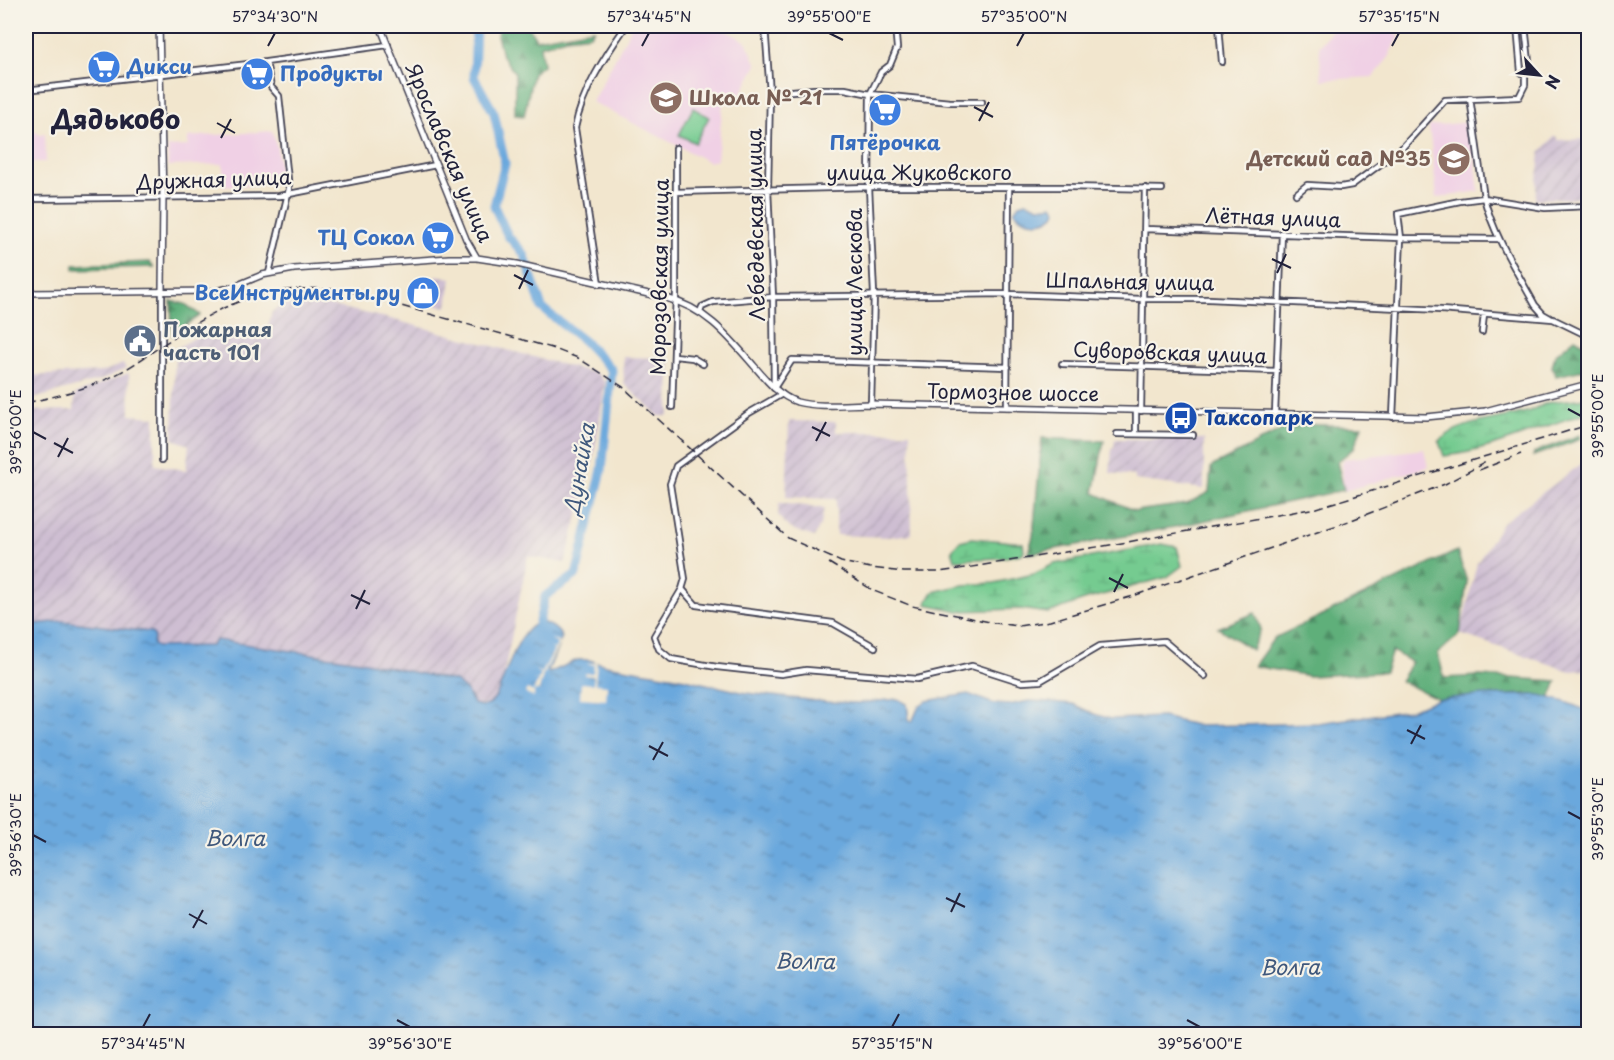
<svg xmlns="http://www.w3.org/2000/svg" width="1614" height="1060" font-family="'Playpen Sans',sans-serif">
  <style>
    .built { fill: #f0d0e5 }
    .industrial { fill: url(#industrial-furrows) }
    .forest { fill: url(#forest-firs); stroke: #40685a; stroke-width: 1.5 }
    .wetland { fill: url(#wetland-marsh); stroke: #4b7666; stroke-width: 1.5 }
    .pitch { fill: #74cb90; stroke: #4b7666; stroke-width: 1.5 }
    .water { fill: url(#water-ripples); stroke: #46658c; stroke-width: 1.5 }
    .pier { fill: #f2e6ce }
    .lines { fill: none; stroke-linecap: round; stroke-linejoin: round }
    .river { stroke: #6ba8dd; stroke-width: 9 }
    .minor-casing { stroke: #413f51; stroke-width: 8 }
    .tertiary-casing { stroke: #413f51; stroke-width: 8 }
    .minor { stroke: #fff; stroke-width: 4.5 }
    .tertiary { stroke: #fff; stroke-width: 5 }
    .rail { stroke: #22223b; stroke-width: 1.5; stroke-dasharray: 9 4.5; stroke-linecap: butt }
    .ticks { fill: none; stroke: #22223b; stroke-width: 2 }
    .labels { text-anchor: middle; stroke-width: 4.5; stroke-linejoin: round; paint-order: stroke }
    .shop-label { font-size: 20px; font-weight: bold; fill: #366cbe; stroke: #f7f3e8; text-anchor: start }
    .education-label { font-size: 20px; font-weight: bold; fill: #785e54; stroke: #f7f3e8; text-anchor: start }
    .street-label { font-size: 20px; fill: #22223b; stroke: #f7f3e8 }
    .service-label { font-size: 20px; font-weight: bold; fill: #4e5e75; stroke: #f7f3e8; text-anchor: start }
    .transit-label { font-size: 20px; font-weight: bold; fill: #164399; stroke: #f7f3e8; text-anchor: start }
    .water-label { font-size: 21px; font-style: italic; fill: #3f587c; stroke: #f7f3e8 }
    .district-label { font-size: 26px; font-weight: bold; fill: #22223b; stroke: #f7f3e8 }
    .neatline { fill: none; stroke: #22223b; stroke-width: 2 }
    .ticks-label { font-size: 15px; text-anchor: middle; fill: #22223b }
  </style>
  <defs>
    <pattern id="industrial-furrows" width="10" height="10" patternUnits="userSpaceOnUse" patternTransform="scale(1.5)"><rect width="10" height="10" fill="#cebed2"/><path d="M-1 1l2-2M0 10L10 0M9 11l2-2" fill="none" stroke="#b1a3b5"/></pattern>
    <pattern id="forest-firs" width="22" height="20" patternUnits="userSpaceOnUse" patternTransform="scale(1.5)"><rect width="22" height="20" fill="#5faf7a"/><path d="M5 1l3.5 6h-7zM16 11l3.5 6h-7z" fill="#4e8e65"/></pattern>
    <pattern id="wetland-marsh" width="20" height="14" patternUnits="userSpaceOnUse" patternTransform="scale(1.5)"><rect width="20" height="14" fill="#74cb90"/><path d="M1 5h8M5 5V1M11 12h8M15 12V8" fill="none" stroke="#64ae7d"/></pattern>
    <pattern id="water-ripples" width="26" height="14" patternUnits="userSpaceOnUse" patternTransform="scale(1.5)"><rect width="26" height="14" fill="#6ba8dd"/><path d="M2 4q2-2 4 0t4 0M15 11q2-2 4 0t4 0" fill="none" stroke="#5888b4"/></pattern>
  </defs>
  <rect width="100%" height="100%" fill="#f7f3e8"/>
  <filter id="ink" filterUnits="userSpaceOnUse"><feTurbulence type="fractalNoise" baseFrequency=".0167" numOctaves="2"/><feDisplacementMap in="SourceGraphic" scale="12" xChannelSelector="R" yChannelSelector="G"/><feConvolveMatrix kernelMatrix="1 2 1 2 8 2 1 2 1" color-interpolation-filters="sRGB"/></filter>
  <filter id="wash" filterUnits="userSpaceOnUse"><feTurbulence type="fractalNoise" baseFrequency=".008" numOctaves="4" result="noise"/><feDisplacementMap in="SourceGraphic" scale="24" xChannelSelector="R" yChannelSelector="G"/><feGaussianBlur stdDeviation="1.35" result="paint"/><feColorMatrix in="noise" values="0 0 0 0 0 0 0 0 0 0 0 0 0 0 0 0 0 1.4 0 .05"/><feComposite in="paint" operator="in"/></filter>
  <g filter="url(#wash)">
    <rect width="100%" height="100%" fill="#f2e6ce"/>
    <path class="built" d="M247,26H325L248,35Z
      M632,26H716L746,41L757,65L736,103H723L717,159L709,162L592,102Z
      M1370,28L1389,29L1400,37L1391,51L1390,56L1373,77L1322,80L1319,47L1332,30Z
      M1470,122L1479,191L1437,198L1429,126Z
      M26,129H32L40,135L45,134L46,162H34L26,165Z
      M272,131L277,147L281,184L223,186V164L168,166V147L188,146V137Z
      M1424,449L1428,467L1344,491L1342,465L1344,459Z"/>
    <path class="industrial" d="M1554,137H1558V140L1588,139V198L1535,199L1540,153Z
      M437,275L451,278L447,307L432,304Z
      M310,301L387,318L598,374L605,383L594,457L565,563L528,556L501,687L489,705L474,704L466,690L438,677L360,661L216,640L211,646L157,647L153,645L154,635L150,632L63,621L26,625V411L74,410L75,394L129,373L130,415L155,417V465L186,470L189,445L173,439L175,349L207,331L230,337L233,329L265,337L272,312L283,304Z
      M623,357L670,358L669,416H659L624,384Z
      M123,364L126,368L104,379L26,401V376L102,372Z
      M789,421L836,422V432H910L912,534L888,537L836,535V499L786,497Z
      M1115,439H1204V489L1135,480V476L1110,473L1112,447H1114Z
      M1588,459V670L1570,671L1460,634L1477,563L1503,522Z
      M779,503L824,508L821,524L814,537L789,528L778,515Z"/>
    <path class="forest" d="M498,26H528L536,39L594,29L590,35L566,38L540,46L543,65L533,73L524,116L515,115V73L502,56L497,35L500,28Z
      M150,262L154,267L74,269V265Z
      M171,301L185,304L200,315L172,335Z
      M1575,338L1588,346V369L1556,376L1552,367L1555,355Z
      M1293,424L1362,426L1354,448L1337,462L1344,490L1180,526L1028,554L1033,536L1042,438L1104,441L1094,493L1135,511L1187,504L1209,492L1211,467Z
      M1580,435L1581,439L1533,456L1534,453L1538,451Z
      M1457,551L1467,582L1460,634L1438,653L1444,678L1480,676L1557,681L1551,697L1522,694L1439,699L1400,681L1412,662L1392,651L1385,672L1309,676L1254,666L1274,638Z
      M1255,613L1261,629L1252,650L1218,628Z"/>
    <path class="wetland" d="M1588,397V412C1541,426 1494,451 1444,456L1439,442C1458,420 1503,420 1530,411C1536,409 1541,405 1547,403C1560,399 1575,401 1588,397Z
      M972,538L1023,543L1024,551L1022,554L1001,558L955,560L952,550L960,541Z
      M1162,544L1177,547L1182,566L1167,577L1084,600L1048,613L1020,609L959,611L926,604L933,592L963,585L994,583L1034,574L1054,564Z"/>
    <path class="pitch" d="M693,108L709,117L695,143L679,135Z"/>
    <path class="water" d="M1027,202L1039,207L1053,205L1057,211C1048,226 1024,225 1014,211L1019,204Z
      M63,621L150,632L154,635L153,645L157,647L211,646L216,640L360,661L455,681L466,690L474,704L482,706L489,705L496,696C505,679 520,618 544,623C552,625 558,630 562,637L548,671L549,673L577,660H589L606,665L676,677L746,693L827,702L858,703L898,699L907,704L909,720L912,722L919,706L926,701L968,694L994,704L1009,705L1029,701L1051,702L1073,704L1094,714L1111,719L1163,717L1199,726L1318,723L1410,710L1439,699L1485,695H1540L1565,702L1588,711V1034H26V625Z"/>
    <path class="pier" d="M550,638L561,644L559,645L545,671L548,672H545L543,675L539,690L534,691V697L525,693L527,689L533,692L538,681L532,679L538,680L541,675L535,670L542,673L554,650L550,648L555,649L557,644Z
      M595,658L597,659L595,684L607,685L606,700L580,698L581,683L593,684L594,676L584,675L585,673H593L594,665L586,663H595Z"/>
    <g class="lines">
      <path class="river" d="M476,26L474,77L494,113L505,164L494,206L508,236L524,254L542,308L584,341L612,370L602,470L576,575L545,596L536,634"/>
    </g>
  </g>
  <g filter="url(#ink)">
    <g class="lines">
      <defs>
        <path id="minor" d="M765,26L770,93L768,189L773,297L774,388
          M1219,26L1222,62
          M1517,26L1521,72L1525,75L1530,71L1525,26
          M266,62L271,87L279,96L289,189L269,273
          M26,90L266,62L388,45
          M770,93L814,89H845L870,94L950,102H982
          M1470,98L1484,198C1494,236 1516,270 1535,305L1543,314L1550,318
          M675,192L869,187H1067L1162,189
          M1296,194L1307,185L1341,187L1352,185L1401,149L1445,100L1519,97L1525,85V75
          M26,199L279,196L436,165
          M1145,229L1401,238L1499,239
          M599,284L575,128C582,91 605,56 626,26
          M700,312L702,307L713,302L773,297L1008,294L1142,299H1209L1441,310L1553,319L1588,336
          M1482,332L1484,315
          M675,356L693,358L703,364
          M1062,364L1277,371
          M774,388L792,360L1008,367
          M782,394L749,413L676,466L670,484L685,579L682,589L654,636L659,649L671,659L717,667L781,674L806,670L917,679L972,666L1022,682L1040,681L1100,646L1164,641L1205,676
          M871,404L874,294L869,187L870,94L881,72L890,65L897,48L895,26
          M672,407L676,294V148
          M1007,407L1009,188
          M1141,411L1145,188
          M1275,414L1282,233
          M1393,417L1401,238L1398,214L1460,201L1484,198L1545,208L1588,206
          M1117,434L1193,435
          M1136,434V410
          M162,460V291
          M682,589L696,605L833,623L875,647"/>
        <path id="tertiary" d="M159,26L163,196L162,291
          M380,26L466,239L477,258
          M26,293L217,291L233,287L262,275L294,269L449,258H477L517,264L666,298C706,308 729,337 755,367C767,381 779,396 797,402C820,408 848,404 871,404L1426,417L1485,411L1588,384"/>
      </defs>
      <use href="#minor" class="minor-casing"/>
      <use href="#tertiary" class="tertiary-casing"/>
      <use href="#minor" class="minor"/>
      <use href="#tertiary" class="tertiary"/>
      <path class="rail" d="M26,403C53,397 83,390 109,378C129,369 146,356 164,344C226,301 267,283 344,290L552,348L578,358L623,387L788,538L841,562L871,568L904,572H940L1116,544L1316,508L1588,425
        M1479,470L1521,454
        M829,563L874,591L912,606L995,623L1018,626L1050,621L1130,597L1349,521L1445,484L1486,462"/>
    </g>
  </g>
  <path class="ticks" d="M829,33L843,40M268,46L275,33M642,46L649,33M1017,46L1024,33M1392,46L1399,33M974,107L993,117M979,121L989,102M217,123L235,133M221,138L231,119M1272,259L1291,268M1277,273L1286,254M514,275L533,285M519,289L528,270M1568,409L1581,416M812,427L830,436M33,432L46,439M816,441L826,422M54,443L73,453M58,457L68,438M1109,578L1128,588M1114,592L1123,574M351,595L370,604M356,609L365,590M1407,730L1425,739M1411,744L1421,725M649,746L668,756M653,760L663,742M1568,812L1581,819M33,835L46,842M946,898L965,907M951,912L960,893M189,914L207,924M193,928L203,910M397,1020L410,1027M1187,1020L1200,1027M143,1027L150,1014M892,1027L899,1014"/>
  <defs>
    <symbol id="supermarket-disc" viewBox="-11 -11 22 22"><circle r="9.5" fill="#3f7fe0" stroke="#f7f3e8"/><path d="M-6-5.5h2.5l.6 2H6L4.5 2H-2.5L-4.4-4H-6ZM-1.5 3.2a1.3 1.3 0 1 0 .1 0ZM3 3.2a1.3 1.3 0 1 0 .1 0Z" fill="#fff"/></symbol>
    <symbol id="school-disc" viewBox="-11 -11 22 22"><circle r="9.5" fill="#8d6e63" stroke="#f7f3e8"/><path d="M0-5L7-2L0 1L-7-2ZM-4 1L0 2.5L4 1V4Q0 6-4 4Z" fill="#fff"/></symbol>
    <symbol id="shop-disc" viewBox="-11 -11 22 22"><circle r="9.5" fill="#3f7fe0" stroke="#f7f3e8"/><path d="M-5-2.5h2.3a2.7 3.5 0 0 1 5.4 0H5L5.5 6h-11ZM-1.5-2.5h3a1.5 2.3 0 0 0-3 0Z" fill="#fff"/></symbol>
    <symbol id="civic-disc" viewBox="-11 -11 22 22"><circle r="9.5" fill="#5c6f8a" stroke="#f7f3e8"/><path d="M-.6-6.5H3V-4.5H.6V-3L4-1V1h2V6H-6V1h2V-1L-.6-3ZM-1.2 2.5V6h2.4V2.5Z" fill="#fff"/></symbol>
    <symbol id="bus-disc" viewBox="-11 -11 22 22"><circle r="9.5" fill="#1a4fb4" stroke="#f7f3e8"/><path d="M-5-6H5V4H4V6H2V4H-2V6H-4V4H-5ZM-3.5-4V0h7V-4ZM-3.5 1.2v1.5H-2V1.2ZM2 1.2v1.5H3.5V1.2Z" fill="#fff"/></symbol>
  </defs>
  <g fill-rule="evenodd">
    <use href="#supermarket-disc" x="85" y="48" width="38" height="38"/>
    <use href="#supermarket-disc" x="238" y="55" width="38" height="38"/>
    <use href="#school-disc" x="647" y="79" width="38" height="38"/>
    <use href="#supermarket-disc" x="866" y="91" width="38" height="38"/>
    <use href="#school-disc" x="1435" y="140" width="38" height="38"/>
    <use href="#supermarket-disc" x="419" y="219" width="38" height="38"/>
    <use href="#shop-disc" x="404" y="274" width="38" height="38"/>
    <use href="#civic-disc" x="121" y="322" width="38" height="38"/>
    <use href="#bus-disc" x="1162" y="399" width="38" height="38"/>
  </g>
  <g class="labels">
    <g class="shop-label">
      <text x="127" y="74">Дикси</text>
      <text x="280" y="81">Продукты</text>
      <text x="885" y="150" text-anchor="middle">Пятёрочка</text>
      <text x="415" y="245" text-anchor="end">ТЦ Сокол</text>
      <text x="400" y="300" text-anchor="end">ВсеИнструменты.ру</text>
    </g>
    <g class="education-label">
      <text x="689" y="105">Школа № 21</text>
      <text x="1431" y="166" text-anchor="end">Детский сад №35</text>
    </g>
    <g class="street-label">
      <text transform="translate(449 153) rotate(67)" y="7">Ярославская улица</text>
      <text x="919" y="180">улица Жуковского</text>
      <text transform="translate(214 180) rotate(-2)" y="7">Дружная улица</text>
      <text transform="translate(1273 218) rotate(2)" y="7">Лётная улица</text>
      <text transform="translate(756 225) rotate(-91)" y="7">Лебедевская улица</text>
      <text transform="translate(660 277) rotate(-89)" y="7">Морозовская улица</text>
      <text transform="translate(855 282) rotate(-90)" y="7">улица Лескова</text>
      <text transform="translate(1130 282) rotate(1)" y="7">Шпальная улица</text>
      <text transform="translate(1170 353) rotate(2)" y="7">Суворовская улица</text>
      <text transform="translate(1013 393) rotate(1)" y="7">Тормозное шоссе</text>
    </g>
    <g class="service-label">
      <text x="163" y="337">Пожарная<tspan x="163" dy="23">часть 101</tspan></text>
    </g>
    <g class="transit-label">
      <text x="1204" y="425">Таксопарк</text>
    </g>
    <g class="water-label">
      <text transform="translate(580 469) rotate(-80)" y="7">Дунайка</text>
      <text x="235" y="846">Волга</text>
      <text transform="translate(805 962) rotate(1)" y="7">Волга</text>
      <text transform="translate(1290 968) rotate(-1)" y="7">Волга</text>
    </g>
    <g class="district-label">
      <text x="116" y="129">Дядьково</text>
    </g>
  </g>
  <rect width="1614" height="1060" fill="none" stroke="#f7f3e8" stroke-width="66"/>
  <g transform="translate(1539 75) rotate(117)" stroke="#f7f3e8" stroke-width="4.5" paint-order="stroke">
  <path d="M0-4.5L10 22L0 15L-10 22Z" fill="#22223b"/>
  <text y="-9" font-size="16" font-weight="bold" text-anchor="middle" fill="#22223b">N</text>
  </g>
  <rect x="33" y="33" width="1548" height="994" class="neatline"/>
  <g class="ticks-label">
    <text x="275" y="22">57°34'30"N</text>
    <text x="649" y="22">57°34'45"N</text>
    <text x="829" y="22">39°55'00"E</text>
    <text x="1024" y="22">57°35'00"N</text>
    <text x="1399" y="22">57°35'15"N</text>
    <text transform="translate(1598 416) rotate(-90)" y="5">39°55'00"E</text>
    <text transform="translate(16 432) rotate(-90)" y="5">39°56'00"E</text>
    <text transform="translate(1598 819) rotate(-90)" y="5">39°55'30"E</text>
    <text transform="translate(16 835) rotate(-90)" y="5">39°56'30"E</text>
    <text x="143" y="1049">57°34'45"N</text>
    <text x="410" y="1049">39°56'30"E</text>
    <text x="892" y="1049">57°35'15"N</text>
    <text x="1200" y="1049">39°56'00"E</text>
  </g>
</svg>
